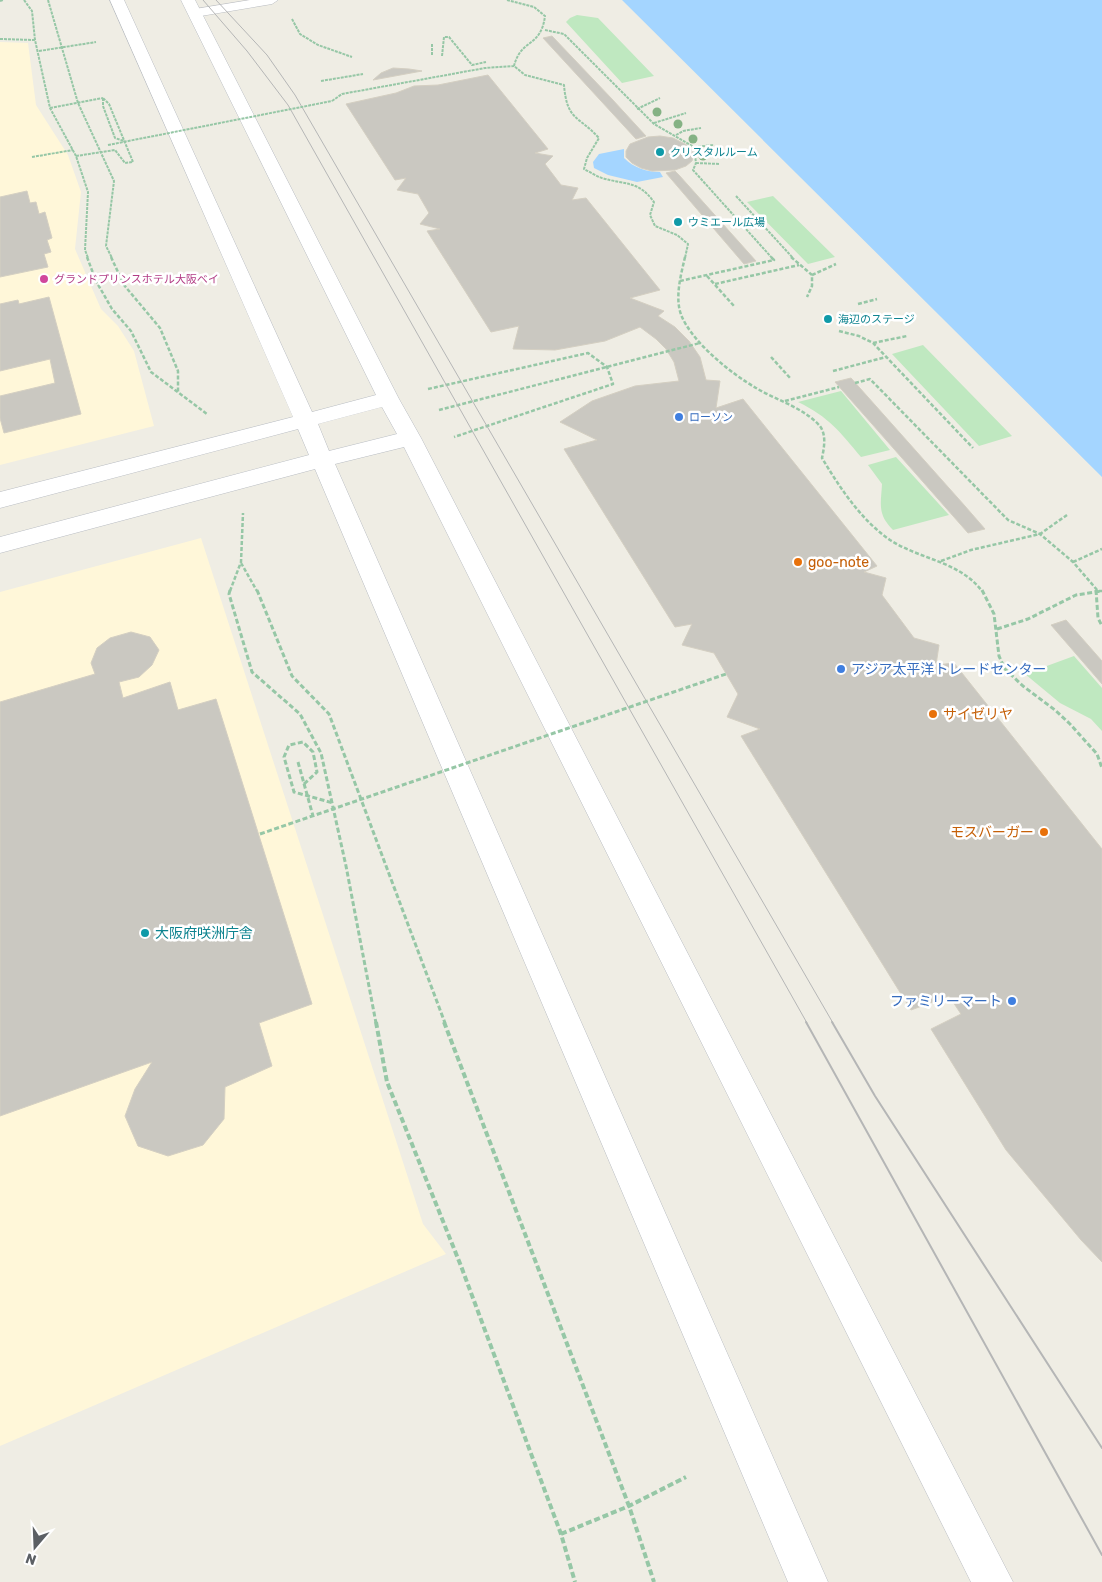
<svg xmlns="http://www.w3.org/2000/svg" width="1102" height="1582" font-family="Rubik,'Noto Sans JP',sans-serif">
  <style>
    .commercial { fill: #fff7d9 }
    .green { fill: #bfe8c0 }
    .water { fill: #a4d5ff }
    .building { fill: #cac8c1; stroke: #d4cfc2 }
    .lines { fill: none; stroke-linecap: round; stroke-linejoin: round }
    .lane-casing { stroke: #b9bcc1; stroke-width: 1 }
    .secondary-casing { stroke: #b9bdc3; stroke-width: 1 }
    .path-far3 { stroke: #96c7a6; stroke-width: 2; stroke-dasharray: 3 1; stroke-linecap: butt }
    .path-far2 { stroke: #96c7a6; stroke-width: 2.5; stroke-dasharray: 4 2; stroke-linecap: butt }
    .path-far1 { stroke: #96c7a6; stroke-width: 3; stroke-dasharray: 5 2.5; stroke-linecap: butt }
    .path { stroke: #96c7a6; stroke-width: 4; stroke-dasharray: 6 3; stroke-linecap: butt }
    .lane { fill: #fff; fill-rule: evenodd }
    .secondary { fill: #fff; fill-rule: evenodd }
    .tram-far1 { stroke: #b5b6b6; stroke-width: 1 }
    .tram { stroke: #b5b6b6; stroke-width: 2 }
    .path-bridge-far1 { stroke: #96c7a6; stroke-width: 2; stroke-dasharray: 3 1; stroke-linecap: butt }
    .path-bridge { stroke: #96c7a6; stroke-width: 3; stroke-dasharray: 5 2.5; stroke-linecap: butt }
    .tree { fill: #85b284 }
    .culture-dot { fill: #0f9aa8; stroke: #fff; stroke-width: 2 }
    .hotel-dot { fill: #d1479c; stroke: #fff; stroke-width: 2 }
    .shop-dot { fill: #3f7fe0; stroke: #fff; stroke-width: 2 }
    .food-dot { fill: #e8710a; stroke: #fff; stroke-width: 2 }
    .labels { text-anchor: middle; stroke-width: 5; stroke-linejoin: round; paint-order: stroke }
    .far-culture-label { font-size: 11px; fill: #0d838f; stroke: #fff; text-anchor: start }
    .far-hotel-label { font-size: 11px; fill: #b23c85; stroke: #fff; text-anchor: start }
    .far-shop-label { font-size: 11px; fill: #366cbe; stroke: #fff; text-anchor: start }
    .food-label { font-size: 14px; fill: #c56008; stroke: #fff; text-anchor: start }
    .shop-label { font-size: 14px; fill: #366cbe; stroke: #fff; text-anchor: start }
    .culture-label { font-size: 14px; fill: #0d838f; stroke: #fff; text-anchor: start }
  </style>
  <rect width="100%" height="100%" fill="#efede4"/>
  <path class="commercial" d="M0,42L28,43L36,105L68,155L81,192L75,249L101,309L118,326L134,351L154,426L0,465Z
    M201,538L423,1224L446,1254L0,1446V592Z"/>
  <path class="green" d="M577,15L598,18L654,76L622,83L566,22L570,18Z
    M773,196L835,257L808,264L747,202Z
    M923,345L1012,436L979,446L892,354Z
    M841,391L890,450L861,457C840,432 829,417 798,402Z
    M896,457L949,515L893,530C877,514 881,504 882,484L868,465Z
    M1074,656L1102,688V731L1091,719L1060,703L1025,674Z"/>
  <path class="water" d="M622,0H1102V477Z
    M624,149V158C634,168 647,172 660,172L663,177L637,182L608,175L594,168L593,162L599,154Z"/>
  <path class="building" d="M552,36L612,99L646,136L636,139L543,38Z
    M393,68L409,69L422,71L373,80L381,73Z
    M488,75L548,149L535,153L553,156L545,164L561,185L578,188L572,200L586,198L660,290L630,298L664,311L658,316L675,327L689,341L700,357L706,380L720,381L716,408L743,399L877,566L864,572L886,578L882,595L914,638L939,645L936,665L954,663L1102,849V1262L1081,1240L1006,1150L931,1029L961,1014L949,996L911,1010L741,736L760,729L727,717L738,694L714,653L682,645L692,624L675,627L564,449L597,440L560,422L592,401L635,386L679,381L674,362L666,349L656,339L640,327L605,341L555,350L513,349L519,326L491,332L427,231L440,229L420,224L429,213L418,194L397,190L406,178L395,180L346,104L396,93L414,86L438,85Z
    M660,136L673,138L691,147L694,154L692,161L686,166L675,170L652,171L641,168L632,163L626,157V151L630,144L648,137Z
    M675,171L679,175L756,261L744,264L666,173Z
    M27,191L30,203L36,202L39,214L45,212L52,238L47,240L51,252L44,254L48,267L0,277V197Z
    M49,297L81,414L4,433L0,418V396L55,383L50,359L0,371V304L18,300L19,304Z
    M851,378L965,506L985,529L968,533L835,382Z
    M1066,620L1102,661V684L1051,625Z
    M131,632L150,637L159,650L152,665L139,677L119,682L123,698L170,682L178,710L216,699L312,1004L259,1023L272,1066L225,1087L224,1119L203,1145L168,1156L138,1146L125,1116L135,1089L152,1062L0,1116V702L95,674L91,663L97,648L110,638Z"/>
  <g class="lines">
    <defs>
      <path id="lane" d="M250,0H278L272,4L195,17L189,13L195,9Z"/>
      <path id="secondary" d="M110,0H124L312,412L376,395L181,0H195L399,399L421,438L1013,1582H971L404,447L335,464L828,1582H788L315,469L0,553V537L309,455L298,429L0,508V492L293,417ZM382,407L397,434L329,451L318,424Z"/>
    </defs>
    <use href="#lane" class="lane-casing"/>
    <use href="#secondary" class="secondary-casing"/>
    <path class="path-far3" d="M24,0L32,11L35,40L50,108L76,156L88,192L85,250L88,258
      M48,0L78,103L114,181L106,246L112,258
      M507,0L534,7L545,16C541,48 521,38 514,66L525,75L564,85C567,121 578,115 599,138L587,158L584,169C590,172 596,176 602,178C625,185 638,180 654,202L650,215L655,226L677,235L688,244L685,258
      M0,1L3,0
      M292,19L300,34L318,45L352,57
      M545,30L564,34L654,124L694,147L696,163L693,170L772,258
      M0,39L35,40
      M432,44V56
      M39,51L96,42
      M442,56L444,37H449L472,65L486,62
      M321,81L363,74
      M103,98V106L115,138L124,141
      M332,101L342,94L485,68L514,66
      M50,108L103,98
      M637,109L660,98
      M654,123L686,113
      M676,135L683,131L701,128
      M694,147L714,145
      M76,156L115,150L125,163L133,162L109,104L103,98
      M32,157L73,150
      M696,163L720,164
      M736,196L793,258"/>
    <path class="path-far2" d="M87,257L96,281L112,309L131,331L151,372L207,414
      M111,257L124,285L160,328L178,371V392
      M685,257C681,275 674,299 682,317C694,344 732,374 756,388C776,400 802,407 819,425C827,434 824,448 822,458C840,488 861,520 890,540C921,560 959,561 982,591
      M791,257L812,275V286L807,297
      M812,275L836,264
      M707,276L734,306
      M680,281L774,260L771,257
      M715,284L799,265
      M858,304L877,299
      M839,331L859,336L873,343L973,448
      M873,343L907,336
      M771,357L791,379
      M833,371L886,357
      M855,383L870,379L1008,520L1040,534L1073,562L1098,591
      M428,389L588,353L607,367L613,384L454,437
      M785,401L839,387
      M439,410L700,343
      M941,561L971,550L1040,534L1067,515
      M1073,562L1102,549
      M241,563L257,591
      M230,591L241,562L243,513
      M1099,591H1102"/>
    <path class="path-far1" d="M230,590L229,594L252,672L300,714L321,753L346,866L376,1023
      M257,590L292,676L329,714L445,1023
      M982,590L994,614L999,656L1005,669L1023,686L1055,710L1070,724L1097,754L1102,768
      M1096,590L1098,618L1102,626
      M997,629L1028,619L1076,595L1102,591
      M304,784L317,772L313,752L303,742L289,745L284,757L294,792L333,803"/>
    <path class="path" d="M376,1022L387,1082L461,1266L561,1534L575,1582
      M444,1022L629,1506L654,1582
      M561,1534L629,1506L686,1477"/>
    <use href="#lane" class="lane"/>
    <use href="#secondary" class="secondary"/>
    <path class="tram-far1" d="M203,0L247,51L288,105L807,1023
      M216,0L267,55L295,95L833,1023"/>
    <path class="tram" d="M806,1022L1102,1555
      M832,1022L875,1096L1102,1448"/>
    <path class="path-bridge-far1" d="M108,145L332,101"/>
    <path class="path-bridge" d="M298,762L313,816
      M260,834L726,674"/>
  </g>
  <g class="tree">
    <circle cx="657" cy="112" r="4.5"/>
    <circle cx="678" cy="124" r="4.5"/>
    <circle cx="693" cy="139" r="4.5"/>
    <circle cx="703" cy="156" r="4.5"/>
  </g>
  <g class="culture-dot">
    <circle cx="660" cy="152" r="5"/>
    <circle cx="678" cy="222" r="5"/>
    <circle cx="828" cy="319" r="5"/>
    <circle cx="145" cy="933" r="5"/>
  </g>
  <circle class="hotel-dot" cx="44" cy="279" r="5"/>
  <g class="shop-dot">
    <circle cx="679" cy="417" r="5"/>
    <circle cx="841" cy="669" r="5"/>
    <circle cx="1012" cy="1001" r="5"/>
  </g>
  <g class="food-dot">
    <circle cx="798" cy="562" r="5"/>
    <circle cx="933" cy="714" r="5"/>
    <circle cx="1044" cy="832" r="5"/>
  </g>
  <g class="labels">
    <g class="far-culture-label">
      <text x="670" y="156">クリスタルルーム</text>
      <text x="688" y="226">ウミエール広場</text>
      <text x="838" y="323">海辺のステージ</text>
    </g>
    <g class="far-hotel-label">
      <text x="54" y="283">グランドプリンスホテル大阪ベイ</text>
    </g>
    <g class="far-shop-label">
      <text x="689" y="421">ローソン</text>
    </g>
    <g class="food-label">
      <text x="808" y="567">goo-note</text>
      <text x="943" y="719">サイゼリヤ</text>
      <text x="1034" y="837" text-anchor="end">モスバーガー</text>
    </g>
    <g class="shop-label">
      <text x="851" y="674">アジア太平洋トレードセンター</text>
      <text x="1002" y="1006" text-anchor="end">ファミリーマート</text>
    </g>
    <g class="culture-label">
      <text x="155" y="938">大阪府咲洲庁舎</text>
    </g>
  </g>
  <g transform="translate(35 1547) rotate(199)" stroke="#ffffff" stroke-width="4" paint-order="stroke">
  <path d="M0-4L9 19L0 12L-9 19Z" fill="#5c6065"/>
  <text y="-8" font-size="14" font-weight="bold" text-anchor="middle" fill="#5c6065">N</text>
  </g>
</svg>
